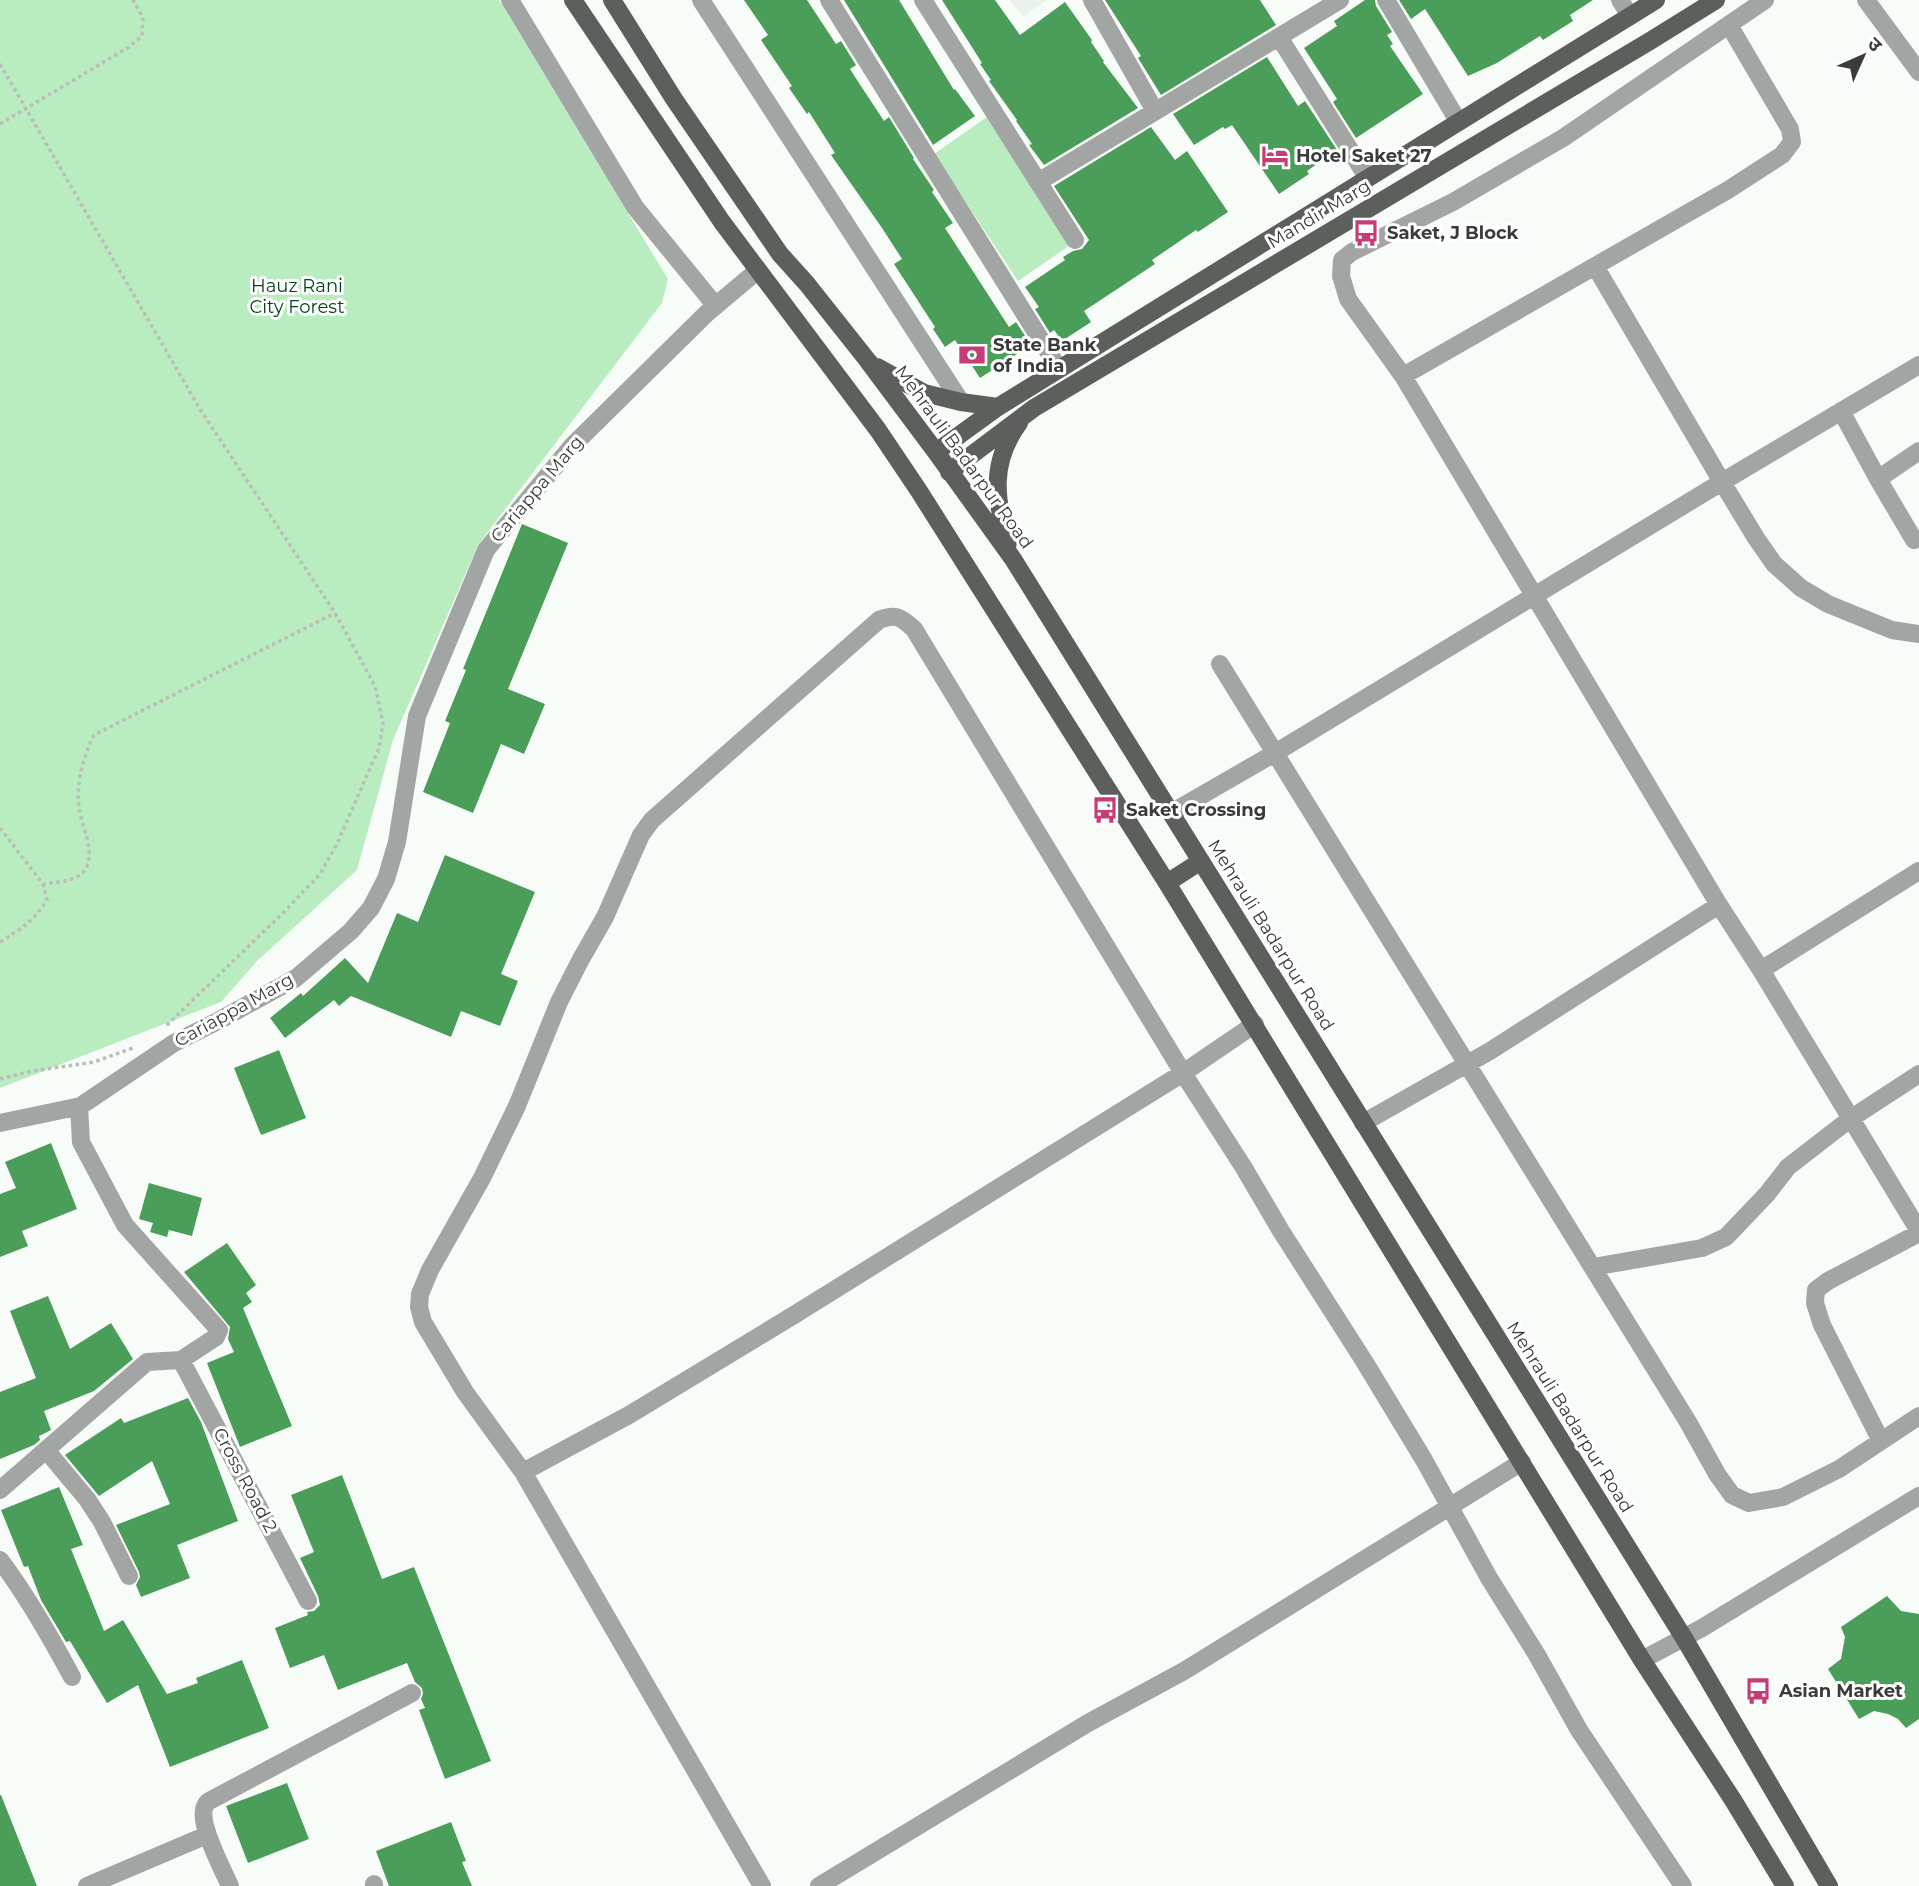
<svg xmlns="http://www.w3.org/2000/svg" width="1919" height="1886" font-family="Montserrat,'Noto Sans Devanagari',sans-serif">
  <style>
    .built { fill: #e9f3e9 }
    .green { fill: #b9ecbf }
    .building { fill: #4b9d5a }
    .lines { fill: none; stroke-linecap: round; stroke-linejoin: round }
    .path { stroke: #babdba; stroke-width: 3.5; stroke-dasharray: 3.5 3.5; stroke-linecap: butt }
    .minor { stroke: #a3a5a4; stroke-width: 18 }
    .major { stroke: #5d5f5d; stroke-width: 18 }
    .labels { text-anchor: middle; stroke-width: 6; stroke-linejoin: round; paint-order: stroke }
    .poi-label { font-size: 18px; font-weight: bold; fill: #3a3b3a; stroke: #fff; text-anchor: start }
    .street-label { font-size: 18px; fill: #3a3b3a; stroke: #fff }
    .park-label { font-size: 18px; fill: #044417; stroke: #fff }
  </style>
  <rect width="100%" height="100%" fill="#f8fcf8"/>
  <path class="built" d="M1010,0H1047L1023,17Z"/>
  <path class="green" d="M0,0H499L668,279L662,303L478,545L393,740L357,870L257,961L221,1002L0,1088Z
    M987,117L1069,246L1018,281L934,154Z"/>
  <path class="building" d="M744,0H807L836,44L841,41L856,65L850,69L857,80L884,121L889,117L914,158L913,159L934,190L932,192L953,223L945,228L1009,327L1016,322L1031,345L980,378L955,340L945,347L933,329L935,327L894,264L902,259L882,228L831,155L835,153L809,112L807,114L789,88L792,86L761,40L768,35Z
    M844,0H899L954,90L955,89L975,116L933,145Z
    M942,0H995L1020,35L1065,2L1092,40L1091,42L1104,61L1103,62L1138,108L1044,165L1029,145L1032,144L1016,121L1017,120L989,81L991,80L980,64L982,63Z
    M1105,0H1260L1276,25L1161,95L1138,58L1141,56Z
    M1365,0H1375L1376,6L1392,32L1387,35L1393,44L1390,46L1423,94L1356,138L1333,102L1337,99L1304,48L1337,26L1334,21Z
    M1399,0H1593L1570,15L1573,21L1543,40L1540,36L1497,63L1468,76L1425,9L1411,19Z
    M1267,57L1298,106L1305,101L1337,150L1307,171L1309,174L1279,194L1232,125L1225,129L1223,127L1194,145L1173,114Z
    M1151,127L1175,160L1187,151L1228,212L1198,232L1196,230L1152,260L1155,264L1084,311L1091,322L1062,341L1054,330L1050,333L1035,309L1039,307L1025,287L1065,260L1063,257L1073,251L1082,249L1089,240L1054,186Z
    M522,524L568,543L508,689L545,704L524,754L501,744L473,813L423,792L450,723L445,721L466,670L463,669Z
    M445,855L535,892L501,974L518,981L500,1026L461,1011L451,1037L351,996L339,1006L334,1000L285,1038L270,1018L301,993L303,996L345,958L368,983L397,913L418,922Z
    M279,1050L306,1118L261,1135L234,1068Z
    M51,1143L77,1209L22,1231L28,1246L0,1257V1194L16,1188L5,1162Z
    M149,1183L202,1198L192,1236L169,1230L167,1237L150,1232L153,1223L139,1219Z
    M227,1243L256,1285L246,1293L252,1302L243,1308L292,1426L240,1447L207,1363L234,1352L228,1339L230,1327L184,1272Z
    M48,1296L70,1349L111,1323L133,1359L94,1391L44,1411L51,1430L39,1436L40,1440L34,1445L0,1459V1392L36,1378L10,1311Z
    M188,1398L201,1422L238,1521L177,1545L190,1578L141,1597L136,1585L140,1577L139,1572L116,1525L170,1504L152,1461L99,1496L65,1455L121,1418L124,1423Z
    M342,1475L382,1579L414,1567L491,1761L445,1779L419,1710L425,1708L421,1699L423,1694L422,1688L415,1682L407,1663L338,1690L324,1655L290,1668L275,1628L308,1615L307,1612L314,1611L320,1605L318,1596L300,1558L314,1552L291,1495Z
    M59,1487L83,1545L71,1549L104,1631L123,1620L167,1694L198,1683L196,1678L242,1660L269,1728L170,1767L138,1685L107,1703L70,1641L66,1642L41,1600L28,1566L24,1567L1,1510Z
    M1887,1596L1901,1611L1919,1614V1719L1906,1728L1898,1719L1888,1714L1874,1711L1859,1719L1828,1669L1841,1659L1845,1637L1841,1627Z
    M287,1783L309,1839L248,1863L226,1806Z
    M0,1795H1L37,1886H0Z
    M451,1822L466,1861L462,1862L472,1886H389L376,1851Z"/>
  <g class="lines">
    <path class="path" d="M0,64L201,411L335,613L375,686L383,723L379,748L337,844L320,874L284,912L166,1026
      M0,124L129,47L142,36L143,18L133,0
      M0,828L43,884C56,882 75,882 84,871C97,853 82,828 79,808C76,783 83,757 94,735L335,613
      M0,942C21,929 34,921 47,900L43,884
      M0,1079L32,1071L94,1062L133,1048"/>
    <path class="minor" d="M510,0L635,207L715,305
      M701,0L961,402
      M829,0L1059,369
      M923,0L1075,240
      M1092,0L1155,111
      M1386,0L1458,121
      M1620,0L1630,16
      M1765,0L1563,138L1453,202L1352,252L1342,260L1341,276L1348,299L1403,376L1719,905L1761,970L1919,871
      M1866,0L1919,72
      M1279,37L1367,177
      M1038,182L1340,0
      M1595,266L1722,482L1756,538L1774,564L1801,588L1828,604L1892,630L1919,634
      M1403,376L1728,190L1782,155L1792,142L1790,129L1729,25
      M1841,411L1878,479L1914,540
      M1878,479L1919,451
      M1220,664L1688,1422L1717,1474L1732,1495L1749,1503L1783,1497L1839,1469L1919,1416
      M1171,813L1275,753L1722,482L1919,365
      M1761,970L1919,1231
      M0,1123L81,1106
      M1363,1123L1490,1051L1719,905
      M1593,1267L1702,1248L1726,1237L1767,1194L1788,1167L1850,1119L1919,1074
      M181,1360L308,1601
      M1881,1441L1822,1325L1815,1303L1816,1290L1828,1281L1919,1233
      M46,1450L87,1499L102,1522L129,1576
      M523,1472L629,1415L794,1315L1183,1073L1255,1024
      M0,1490L147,1362L181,1360L216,1337L219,1330L125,1225L81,1142L79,1107L174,1043L218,1021L296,978L351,931L371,908L386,879L397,842L417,716L486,550L572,446L707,313L757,271
      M0,1560C28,1597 50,1636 72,1677
      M1642,1660L1702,1628L1919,1496
      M374,1884V1886
      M87,1886L207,1835
      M230,1886C223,1870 197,1822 205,1806C207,1801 209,1801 213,1799L412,1693
      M762,1886L523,1472L465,1392L423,1322L419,1307L420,1294L430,1270L482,1178L517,1106L559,1002L581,959L605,917L641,835L652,820L879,620C897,613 901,618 914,629L1183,1073L1244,1168L1281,1231L1364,1361L1424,1460L1489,1578L1537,1655L1579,1730L1683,1886
      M819,1886L1088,1723L1184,1671L1522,1462"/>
    <path class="major" d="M573,0L722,222L878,430L919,491L1167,883L1642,1660L1733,1800L1785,1886
      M612,0L674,99L780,254L807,284L868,361L936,452L1013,559L1684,1638L1829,1886
      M877,367L924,393L961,402L998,407
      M936,452L998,407L1656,0
      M949,472L1034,408L1650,41L1716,0
      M1008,543C995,499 990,462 1019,423
      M1167,883L1201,861"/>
  </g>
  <defs>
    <symbol id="hotel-bare" viewBox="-9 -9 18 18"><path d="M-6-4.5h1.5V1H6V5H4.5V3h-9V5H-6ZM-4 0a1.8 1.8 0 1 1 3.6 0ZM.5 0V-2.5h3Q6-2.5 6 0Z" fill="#c53c77" stroke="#fff" stroke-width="2.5" paint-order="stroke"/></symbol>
    <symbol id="bus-bare" viewBox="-9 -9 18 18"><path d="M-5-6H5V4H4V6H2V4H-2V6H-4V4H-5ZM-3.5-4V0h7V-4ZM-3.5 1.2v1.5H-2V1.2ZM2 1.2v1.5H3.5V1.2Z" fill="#c53c77" stroke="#fff" stroke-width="2.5" paint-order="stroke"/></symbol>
    <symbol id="bank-bare" viewBox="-9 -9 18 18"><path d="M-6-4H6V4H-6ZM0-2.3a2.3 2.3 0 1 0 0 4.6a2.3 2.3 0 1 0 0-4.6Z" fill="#c53c77" stroke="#fff" stroke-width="2.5" paint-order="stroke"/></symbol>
  </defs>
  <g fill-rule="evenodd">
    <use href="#hotel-bare" x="1256" y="137" width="38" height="38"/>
    <use href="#bus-bare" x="1347" y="214" width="38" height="38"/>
    <use href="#bank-bare" x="953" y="336" width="38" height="38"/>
    <use href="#bus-bare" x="1086" y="791" width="38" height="38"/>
    <use href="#bus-bare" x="1739" y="1672" width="38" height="38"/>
  </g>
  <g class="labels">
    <g class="poi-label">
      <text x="1296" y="162">Hotel Saket 27</text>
      <text x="1387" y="239">Saket, J Block</text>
      <text x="993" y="351">State Bank<tspan x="993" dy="21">of India</tspan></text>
      <text x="1126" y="816">Saket Crossing</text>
      <text x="1779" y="1697">Asian Market</text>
    </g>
    <g class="street-label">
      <text transform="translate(1319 214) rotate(-31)" y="6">Mandir Marg</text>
      <text transform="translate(964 457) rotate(54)" y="6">Mehrauli Badarpur Road</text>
      <text transform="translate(537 489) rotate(-50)" y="6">Cariappa Marg</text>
      <text transform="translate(1271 935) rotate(58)" y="6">Mehrauli Badarpur Road</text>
      <text transform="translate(234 1010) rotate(-29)" y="6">Cariappa Marg</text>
      <text transform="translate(1570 1417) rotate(58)" y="6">Mehrauli Badarpur Road</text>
      <text transform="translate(245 1480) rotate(62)" y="6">Cross Road 2</text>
    </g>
    <g class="park-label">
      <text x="297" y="292">Hauz Rani<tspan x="297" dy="21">City Forest</tspan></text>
    </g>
  </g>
  <g transform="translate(1863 56) rotate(45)" stroke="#ffffff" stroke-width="5" paint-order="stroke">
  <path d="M0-5L12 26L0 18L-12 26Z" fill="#3a3b3a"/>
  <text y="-10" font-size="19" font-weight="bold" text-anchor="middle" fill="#3a3b3a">उ</text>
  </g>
</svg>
